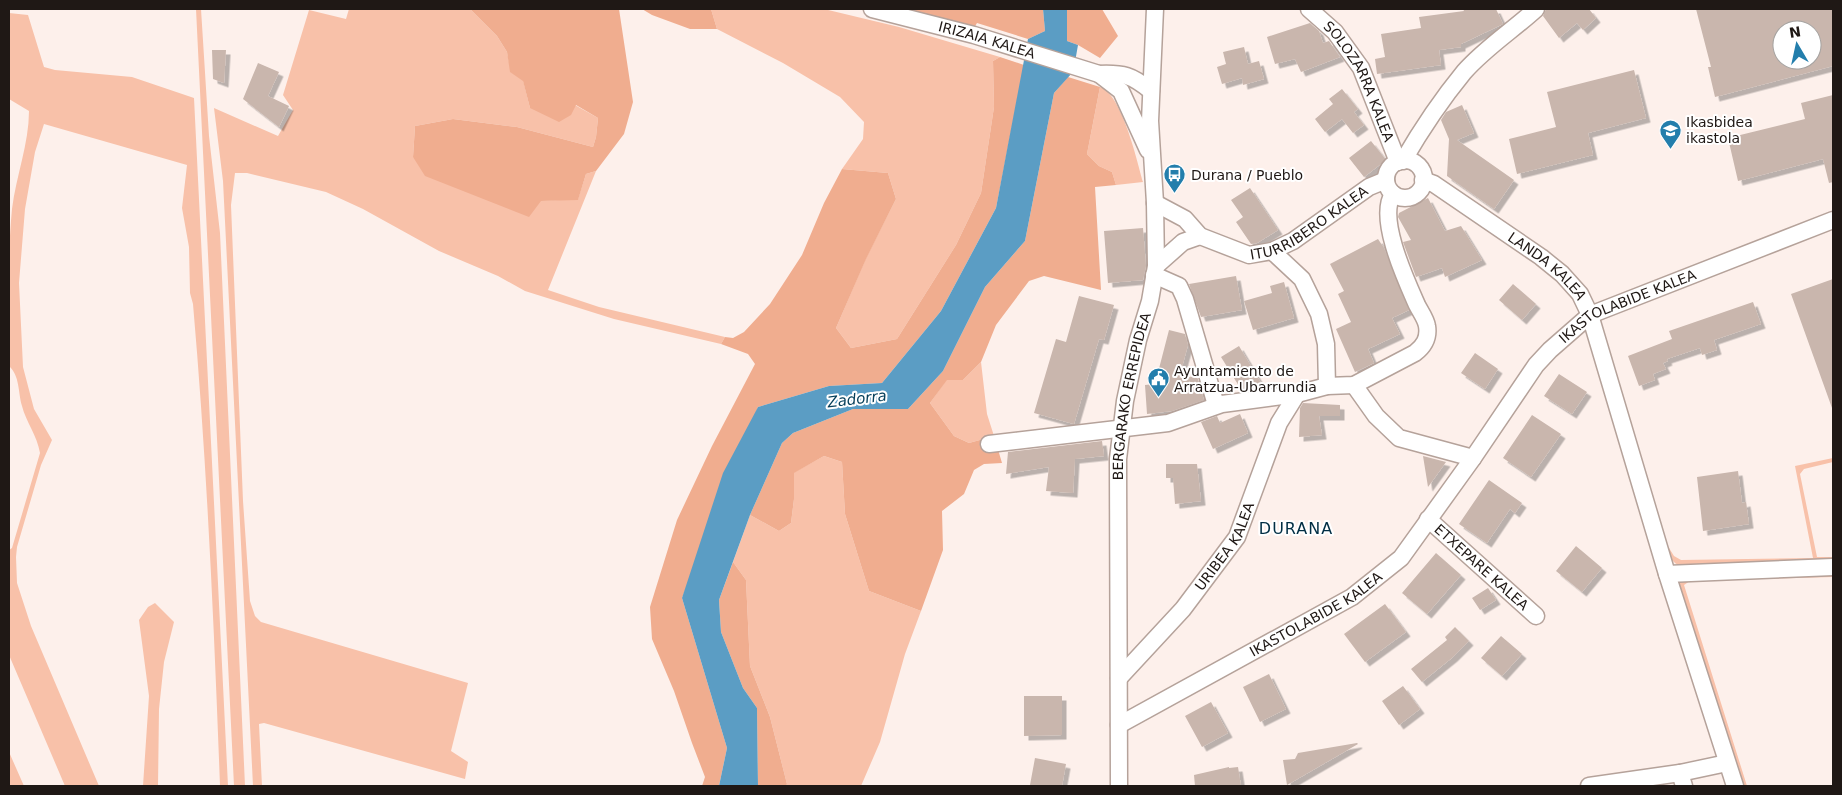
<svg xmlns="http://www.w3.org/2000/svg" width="1842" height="795" font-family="'DejaVu Sans',sans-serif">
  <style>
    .green { fill: #f8c1a9 }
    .forest { fill: #f0ad8f }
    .water { fill: #5b9dc4 }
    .building { fill: #c9b6ad; fill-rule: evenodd; filter: url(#shadow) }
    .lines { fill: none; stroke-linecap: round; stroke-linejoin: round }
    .minor-casing { stroke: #b5a29a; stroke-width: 19 }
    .minor { stroke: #fff; stroke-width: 16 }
    .labels { text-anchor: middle; stroke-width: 4; stroke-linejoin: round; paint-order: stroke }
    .street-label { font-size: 14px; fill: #1f1815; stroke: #fff }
    .poi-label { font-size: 14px; fill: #1f1815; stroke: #fff; text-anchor: start }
    .water-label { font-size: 15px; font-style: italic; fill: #07405b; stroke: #fff }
    .quarter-label { font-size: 16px; letter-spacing: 1px; fill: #012e44; stroke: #fff }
  </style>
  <defs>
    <filter id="shadow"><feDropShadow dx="4.5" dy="4.5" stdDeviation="0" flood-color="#0004"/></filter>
  </defs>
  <rect width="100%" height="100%" fill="#fdf0eb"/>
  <path class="green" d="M196,9H201L209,136L220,233L245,786H234Z
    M349,9H470L497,36L507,52L511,72L523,80L530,108L575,105L598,118L596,137L593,147L517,127L453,119L415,126L413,157L541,201L578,199L586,174L596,171L548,290L599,307L725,337L721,344L614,319L525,291L498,276L439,251L363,209L326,192L247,173H235L231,205L243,501L250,601L255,616L261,622L468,683L451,751L468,762L465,779L264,723L259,724L262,786H253L223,181L214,108L278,136L293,110L283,95L309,10L346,19Z
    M711,9H824L899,27L1000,57L993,61L994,107L981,193L956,245L897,339L851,348L836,328L866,258L896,199L888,173L842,169L863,139L864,122L840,97L783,63L717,29Z
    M9,13L28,15L44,67L55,70L132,77L194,98L228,786H220C214,625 207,465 193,304L190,293L189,247L182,208L187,165L44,124L35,152L25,209L19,283L23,367L34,409L52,440L41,465L17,547L16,557L17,583L31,626L99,786H65L9,655V550L12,548L40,453C37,435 26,422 22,406C18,392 20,376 9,366C9,314 7,261 12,209C16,176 29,144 29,111L9,99Z
    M1100,87C1122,94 1137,161 1143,182L1116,185L1112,172L1099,166L1087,154Z
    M981,362L987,414L994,436L969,443L954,436L930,403L947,379L963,380Z
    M824,456L842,462L845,514L869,591L921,611L905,654L880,742L861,786H786L787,784L770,717L750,666L746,580L733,562L750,515L779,531L791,523L794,499L793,473Z
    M1833,458V462L1804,469L1800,474L1817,557H1833V563L1686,568C1674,564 1671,561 1667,549L1669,548L1674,556L1681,560L1813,558L1795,466Z
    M1833,571V577L1690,581L1684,585L1747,786H1740L1675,586L1681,576Z
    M155,603L174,622L164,662L159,709L158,786H143L149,696L139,620L148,607Z
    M9,752L24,786H9Z"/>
  <path class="forest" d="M470,9H619L633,102L624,134L596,171L586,174L578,200L541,201L529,217L425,176L413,157L415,126L453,119L517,127L593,147L596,137L598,118L576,105L571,115L559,122L530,108L523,81L510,72L507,52L497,36Z
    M642,9H711L717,29H690L652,15Z
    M906,9H1043L1045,31L1028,39L977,23L974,28Z
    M1067,9H1102L1118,36L1100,58L1078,45L1067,41Z
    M1000,57L1024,65L996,208L941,311L882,383L829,386L758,407L682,598L727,748L719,786H702L705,777L692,743L674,691L652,639L650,607L677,520L712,446L755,364L748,354L721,344L725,337L733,338L744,332L770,304L802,255L824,203L842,169L888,173L896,199L866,259L836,328L851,348L897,339L956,245L981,193L994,107L993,61Z
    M1068,77L1100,87L1087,154L1099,166L1112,172L1116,185L1095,187L1101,290L1044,276L1029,281L996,325L981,362L963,380H947L930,403L954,436L969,443L994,436L1002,463L984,464L974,470L964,494L942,511L943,550L921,611L869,591L845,514L842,462L824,456L794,473V499L791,523L779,531L750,515L782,443L793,433L853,409H908L943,371L985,287L1025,241L1054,93Z
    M733,562L746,580L750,666L770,717L787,784L786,786H758L757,708L743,688L721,632L719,600Z"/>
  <path class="water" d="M1043,9H1067V41L1078,45L1075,62L1072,73L1054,93L1025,241L985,287L943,371L908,409H853L793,433L782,443L750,515L719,600L721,632L743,688L757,708L758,786H719L727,748L682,598L723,473L758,407L829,386L882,383L941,311L996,208L1028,39L1045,31Z"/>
  <path class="building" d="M1463,9H1496L1503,24L1461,44V47L1439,50L1441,65L1377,74L1375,59L1385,57L1381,34L1421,28L1419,17L1464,11Z
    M1546,9H1589L1596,18L1583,30L1577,23L1559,38L1543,16Z
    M1696,9H1833V66L1715,97L1708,67H1711ZM1782,30H1812V60H1782Z
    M1310,23L1319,31L1323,43L1329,41L1340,57L1301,72L1295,59L1275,64L1267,37Z
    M1244,47L1248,64L1259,61L1264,79L1243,85L1242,78L1222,84L1217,67L1226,64L1223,52Z
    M212,50H226L224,83L213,79Z
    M258,63L279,72L268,96L289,106L279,127L243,99Z
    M1634,70L1646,118L1588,133L1593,155L1517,174L1509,139L1556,127L1547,92Z
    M1342,89L1358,109L1354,112L1364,125L1353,133L1342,119L1325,132L1315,119L1333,104L1329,99Z
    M1833,95V182L1829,183L1823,159L1738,181L1728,138L1805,119L1801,103Z
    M1462,105L1474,133L1457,140L1514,180L1494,209L1447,176L1449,139L1441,120L1446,112Z
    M1371,141L1386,160L1364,177L1349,158Z
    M1250,188L1278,230L1257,243L1251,244L1236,222L1243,217L1231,200Z
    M1428,198L1445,231L1461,226L1482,260L1445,277L1442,268L1416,277L1403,242L1411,240L1398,217L1399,213Z
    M1143,228L1146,266L1143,280L1108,283L1104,231Z
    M1378,239L1384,248L1409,310L1392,318L1400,334L1368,349L1374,363L1355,372L1336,329L1351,322L1338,294L1344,291L1330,264Z
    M1236,276L1242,310L1201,317L1189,284Z
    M1833,279V407L1832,408L1791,294Z
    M1284,282L1294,318L1253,330L1244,301L1272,293L1270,286Z
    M1513,284L1536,304L1522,320L1499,300Z
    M1079,296L1114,305L1104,340L1099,339L1074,424L1034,413L1056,339L1066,342Z
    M1753,302L1761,324L1714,340L1717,350L1702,355L1700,348L1667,359L1668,361L1663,363L1666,369L1653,374L1655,380L1639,386L1628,356L1672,339L1669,331Z
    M1169,330L1185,334L1188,345L1179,378L1197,376L1204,400L1172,411L1147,414L1145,385L1155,384Z
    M1239,346L1261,383L1249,390L1242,391L1221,357Z
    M1475,353L1498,369L1485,389L1461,373Z
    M1559,374L1587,392L1572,414L1544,396Z
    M1303,403L1340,405V416H1319L1322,435L1299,437L1300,408Z
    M1240,414L1248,433L1213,449L1201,422L1217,416L1220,423Z
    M1532,415L1561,434L1531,477L1503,458Z
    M1102,441L1104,456L1075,459L1073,493L1046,491L1049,467L1006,474L1008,452Z
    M1423,456L1446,462L1428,487Z
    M1166,464H1197L1201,501L1175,504L1173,478H1166Z
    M1738,471L1742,503L1746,502L1749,524L1703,531L1697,477Z
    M1489,480L1522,503L1515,513L1510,509L1487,543L1459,524Z
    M1576,546L1602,568L1582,592L1556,571Z
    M1436,553L1461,575L1427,614L1402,593Z
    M1488,588L1496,600L1480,610L1472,598Z
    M1385,604L1406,632L1365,662L1344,634Z
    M1455,627L1469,641L1453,657L1422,682L1411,669L1447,640L1445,637Z
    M1501,636L1522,654L1502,676L1481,658Z
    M1269,674L1286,709L1260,722L1243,687Z
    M1403,686L1420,709L1399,725L1382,701Z
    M1024,696H1062V735L1024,736Z
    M1211,702L1228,733L1202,747L1185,716Z
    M1357,743L1358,744L1287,785L1283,760L1295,759L1298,753Z
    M1035,758L1066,764L1062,786L1030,785Z
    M1229,767V768L1238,767L1241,786H1195L1194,775Z"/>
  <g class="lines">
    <defs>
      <g id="minor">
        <path id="s1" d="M872,9L974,35L1099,74C1123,73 1132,75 1151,91"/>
        <path id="s2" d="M1309,9L1335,32L1361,68L1398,162"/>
        <path d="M1099,74L1121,91L1148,150"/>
        <circle cx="1405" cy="179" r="19"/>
        <path d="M1403,161C1421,130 1441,100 1464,72C1485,48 1513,30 1536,9"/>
        <path id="s3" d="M1423,180L1434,184L1541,257L1562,274L1580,294L1590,315L1667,574L1735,786"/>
        <path id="s4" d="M1155,203L1185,219L1200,236L1249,255L1272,251L1293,241L1369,187L1386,180"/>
        <path d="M1272,251L1302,279L1319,314L1326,344L1327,386"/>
        <path d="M1156,266L1183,242L1200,236"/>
        <path d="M1154,275L1179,286L1185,299L1216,405"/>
        <path d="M1354,385L1376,416L1399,438L1473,458"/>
        <path d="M989,444L1168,423L1222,404L1297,394L1327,386L1354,385L1415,353C1424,346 1429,338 1427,326C1426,319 1420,311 1417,305C1406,280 1377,218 1393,194"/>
        <path id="s5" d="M1428,519L1536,616"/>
        <path d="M1667,574L1833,567"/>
        <path id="s6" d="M1119,678L1183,609L1237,537L1279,423L1297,394"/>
        <path id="s7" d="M1119,725L1352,597L1401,558L1473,458L1536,365L1550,350L1590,315L1833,220"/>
        <path d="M1680,773L1727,763"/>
        <path id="s8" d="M1119,786L1118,459L1125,401L1138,340L1150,301L1156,266L1155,203L1150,121L1155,9"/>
        <path d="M1589,786L1680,773L1684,786"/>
      </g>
    </defs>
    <use href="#minor" class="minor-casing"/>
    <use href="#minor" class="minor"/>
  </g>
  <defs>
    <symbol id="school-pin" viewBox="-11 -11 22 30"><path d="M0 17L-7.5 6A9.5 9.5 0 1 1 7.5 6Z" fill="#237eac" stroke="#fff"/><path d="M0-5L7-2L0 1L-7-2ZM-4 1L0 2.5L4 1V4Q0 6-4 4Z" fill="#fff"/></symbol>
    <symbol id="bus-pin" viewBox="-11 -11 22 30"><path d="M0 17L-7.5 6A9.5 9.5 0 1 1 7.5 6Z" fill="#237eac" stroke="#fff"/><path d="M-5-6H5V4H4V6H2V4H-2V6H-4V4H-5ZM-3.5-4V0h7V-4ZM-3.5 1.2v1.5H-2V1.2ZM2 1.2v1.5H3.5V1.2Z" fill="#fff"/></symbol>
    <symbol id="civic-pin" viewBox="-11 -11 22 30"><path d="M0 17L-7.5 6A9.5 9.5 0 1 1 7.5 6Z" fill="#237eac" stroke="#fff"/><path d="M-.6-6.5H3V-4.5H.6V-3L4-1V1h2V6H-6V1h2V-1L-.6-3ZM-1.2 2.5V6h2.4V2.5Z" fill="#fff"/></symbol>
  </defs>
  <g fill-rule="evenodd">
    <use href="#school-pin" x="1658" y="118" width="25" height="34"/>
    <use href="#bus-pin" x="1162" y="162" width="25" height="34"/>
    <use href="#civic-pin" x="1146" y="366" width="25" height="34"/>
  </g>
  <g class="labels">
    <g class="street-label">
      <text dy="5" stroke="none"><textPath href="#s1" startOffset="119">IRIZAIA KALEA</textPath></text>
      <text dy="5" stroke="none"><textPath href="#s2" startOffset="90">SOLOZARRA KALEA</textPath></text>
      <text dy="5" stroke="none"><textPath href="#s4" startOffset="178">ITURRIBERO KALEA</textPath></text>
      <text dy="5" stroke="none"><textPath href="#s3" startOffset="152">LANDA KALEA</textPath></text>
      <text dy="5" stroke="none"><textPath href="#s7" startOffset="675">IKASTOLABIDE KALEA</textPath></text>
      <text dy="5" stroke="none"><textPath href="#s8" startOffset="391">BERGARAKO ERREPIDEA</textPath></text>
      <text dy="5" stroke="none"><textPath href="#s6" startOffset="170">URIBEA KALEA</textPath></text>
      <text dy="5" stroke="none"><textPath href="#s5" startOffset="72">ETXEPARE KALEA</textPath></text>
      <text dy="5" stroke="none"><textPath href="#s7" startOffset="226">IKASTOLABIDE KALEA</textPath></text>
    </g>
    <g class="poi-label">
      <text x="1686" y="127">Ikasbidea<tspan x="1686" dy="16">ikastola</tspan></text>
      <text x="1191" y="180">Durana / Pueblo</text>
      <text x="1174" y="376">Ayuntamiento de<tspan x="1174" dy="16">Arratzua-Ubarrundia</tspan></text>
    </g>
    <g class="water-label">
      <text transform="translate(857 399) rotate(-7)" y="5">Zadorra</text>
    </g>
    <g class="quarter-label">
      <text x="1296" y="534">DURANA</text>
    </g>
  </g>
  <rect width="1842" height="795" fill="none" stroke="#1f1815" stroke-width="20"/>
  <g transform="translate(1797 45) rotate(351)"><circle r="24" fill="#ffffff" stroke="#a5a3a1"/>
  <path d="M0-4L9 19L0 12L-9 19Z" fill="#237eac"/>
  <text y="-8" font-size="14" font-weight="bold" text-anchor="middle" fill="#1f1815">N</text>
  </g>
</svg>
